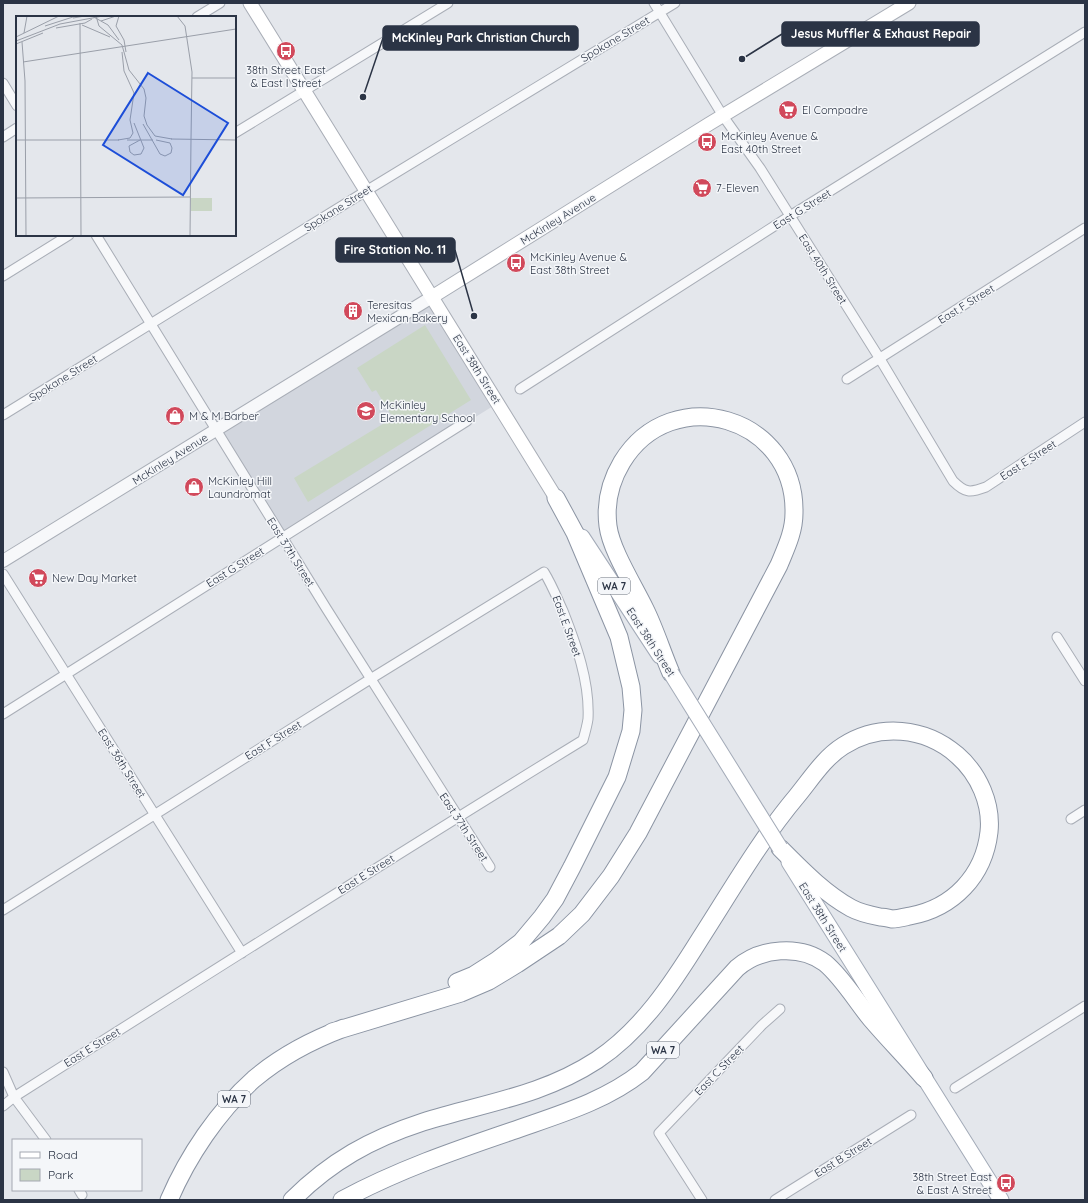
<svg xmlns="http://www.w3.org/2000/svg" width="1088" height="1203" font-family="Quicksand,sans-serif">
  <style>
    .built { fill: #d2d6de }
    .green { fill: #c9d6c5 }
    .lines { fill: none; stroke-linecap: round; stroke-linejoin: round }
    .minor-casing { stroke: #a9aeb7; stroke-width: 11 }
    .tertiary-casing { stroke: #a9aeb7; stroke-width: 14 }
    .secondary-casing { stroke: #a9aeb7; stroke-width: 15 }
    .primary-casing { stroke: #a3abb8; stroke-width: 17 }
    .motorway-casing { stroke: #8b94a3; stroke-width: 19 }
    .minor { stroke: #f7f8fa; stroke-width: 9 }
    .tertiary { stroke: #f7f8fa; stroke-width: 12 }
    .secondary { stroke: #fff; stroke-width: 13 }
    .primary { stroke: #fff; stroke-width: 15 }
    .motorway { stroke: #fff; stroke-width: 17 }
    .primary-bridge-casing { stroke: #a3abb8; stroke-width: 17; stroke-linecap: butt }
    .primary-bridge { stroke: #fff; stroke-width: 15 }
    .labels { text-anchor: middle; stroke-width: 3; stroke-linejoin: round; paint-order: stroke }
    .shield { fill: #f4f6f9; stroke: #676e7b; stroke-width: 1 }
    .shield-label { font-size: 10px; font-weight: bold; fill: #2b3445 }
    .street-label { font-size: 11px; fill: #2b3445; stroke: #f4f6f9 }
    .poi-label { font-size: 11px; fill: #2b3445; stroke: #f4f6f9; text-anchor: start }
    .inset-road { fill: none; stroke: #9a9fa9; stroke-width: 1 }
    .view { fill: #1d4ed8; fill-opacity: 0.15; stroke: #1d4ed8; stroke-width: 2 }
    .inset-edge { fill: none; stroke: #2b3445; stroke-width: 2 }
    .leader { fill: none; stroke: #2b3445; stroke-width: 1.5 }
    .callout-dot { fill: #2b3445; stroke: #f4f6f9; stroke-width: 1.5 }
    .callout { fill: #2b3445; stroke: #2b3445; stroke-width: 1.5 }
    .callout-label { font-size: 12px; text-anchor: middle; font-weight: bold; fill: #fff }
  </style>
  <rect width="100%" height="100%" fill="#e4e7ec"/>
  <path class="built" d="M432,297L498,403L282,537L216,430Z"/>
  <path class="green" d="M425,325L471,400L308,502L294,478L391,419L393,421V418L376,390L372,392L357,368Z"/>
  <g class="lines">
    <defs>
      <path id="minor" d="M654,3L723,116L760,168L880,359L953,481C965,493 970,493 986,487L1085,422
        M197,17L220,3
        M3,83L17,106
        M235,133L448,3
        M3,137L17,128
        M96,235L326,608L490,867
        M3,276L69,235
        M847,379L1085,228
        M520,389L790,216L1085,32
        M3,415L366,191L675,3
        M3,574L242,953
        M1057,637L1085,681
        M3,714L467,421
        M1071,819L1085,810
        M3,910L372,678L544,572C552,585 557,598 563,611C576,644 590,682 588,719C587,726 585,733 583,740C392,857 203,977 14,1097L3,1106
        M3,1072L14,1097L46,1140
        M955,1088L1085,1006
        M79,1190L82,1195
        M702,1200L659,1133L762,1025L780,1009
        M775,1200L911,1115"/>
      <path id="tertiary" d="M3,561L432,297"/>
      <path id="secondary" d="M250,3L556,498
        M432,297L709,124L909,3"/>
      <path id="primary" d="M582,537L660,656
        M789,862L1001,1200"/>
      <path id="motorway" d="M457,982L474,975L496,961L521,942L542,917L555,899L572,867L617,777L631,731L633,710L631,687L619,637L575,533L556,498
        M332,1032L461,993L489,981L517,964L559,936L582,914L611,876L638,833L779,565C786,548 794,532 794,513C796,417 672,380 622,462C610,482 605,503 608,526C611,550 634,586 645,609C655,629 662,652 671,673
        M169,1200C188,1156 218,1111 254,1079C280,1057 312,1040 344,1028
        M292,1200C331,1161 371,1139 423,1122C484,1103 542,1096 597,1060C642,1030 672,984 700,939C731,891 760,840 797,796C811,779 824,758 843,746C879,723 925,727 957,755C979,774 992,804 989,832C984,876 953,908 910,916C905,917 898,919 892,919C888,918 884,917 880,917C870,915 860,913 851,908C824,893 802,870 780,848
        M342,1200C398,1170 453,1151 512,1131C557,1115 604,1102 642,1072L737,968C760,948 800,944 825,963C843,978 856,1001 871,1019C888,1039 907,1058 924,1078"/>
    </defs>
    <use href="#minor" class="minor-casing"/>
    <use href="#tertiary" class="tertiary-casing"/>
    <use href="#secondary" class="secondary-casing"/>
    <use href="#primary" class="primary-casing"/>
    <use href="#motorway" class="motorway-casing"/>
    <use href="#minor" class="minor"/>
    <use href="#tertiary" class="tertiary"/>
    <use href="#secondary" class="secondary"/>
    <use href="#primary" class="primary"/>
    <use href="#motorway" class="motorway"/>
    <defs>
      <path id="primary-bridge" d="M671,673L780,848"/>
    </defs>
    <use href="#primary-bridge" class="primary-bridge-casing"/>
    <use href="#primary-bridge" class="primary-bridge"/>
  </g>
  <defs>
    <symbol id="bus-disc" viewBox="-11 -11 22 22"><circle r="9.5" fill="#d1495b" stroke="#f4f6f9"/><path d="M-5-6H5V4H4V6H2V4H-2V6H-4V4H-5ZM-3.5-4V0h7V-4ZM-3.5 1.2v1.5H-2V1.2ZM2 1.2v1.5H3.5V1.2Z" fill="#fff"/></symbol>
    <symbol id="supermarket-disc" viewBox="-11 -11 22 22"><circle r="9.5" fill="#d1495b" stroke="#f4f6f9"/><path d="M-6-5.5h2.5l.6 2H6L4.5 2H-2.5L-4.4-4H-6ZM-1.5 3.2a1.3 1.3 0 1 0 .1 0ZM3 3.2a1.3 1.3 0 1 0 .1 0Z" fill="#fff"/></symbol>
    <symbol id="building-disc" viewBox="-11 -11 22 22"><circle r="9.5" fill="#d1495b" stroke="#f4f6f9"/><path d="M-4-6H4V6H1V3H-1V6H-4ZM-2.5-4.3h1.7v1.8h-1.7ZM.8-4.3h1.7v1.8H.8ZM-2.5-1h1.7V.8h-1.7ZM.8-1h1.7V.8H.8Z" fill="#fff"/></symbol>
    <symbol id="school-disc" viewBox="-11 -11 22 22"><circle r="9.5" fill="#d1495b" stroke="#f4f6f9"/><path d="M0-5L7-2L0 1L-7-2ZM-4 1L0 2.5L4 1V4Q0 6-4 4Z" fill="#fff"/></symbol>
    <symbol id="shop-disc" viewBox="-11 -11 22 22"><circle r="9.5" fill="#d1495b" stroke="#f4f6f9"/><path d="M-5-2.5h2.3a2.7 3.5 0 0 1 5.4 0H5L5.5 6h-11ZM-1.5-2.5h3a1.5 2.3 0 0 0-3 0Z" fill="#fff"/></symbol>
  </defs>
  <g fill-rule="evenodd">
    <use href="#bus-disc" x="275" y="40" width="22" height="22"/>
    <use href="#supermarket-disc" x="777" y="99" width="22" height="22"/>
    <use href="#bus-disc" x="696" y="131" width="22" height="22"/>
    <use href="#supermarket-disc" x="691" y="177" width="22" height="22"/>
    <use href="#bus-disc" x="505" y="252" width="22" height="22"/>
    <use href="#building-disc" x="342" y="300" width="22" height="22"/>
    <use href="#school-disc" x="355" y="400" width="22" height="22"/>
    <use href="#shop-disc" x="164" y="405" width="22" height="22"/>
    <use href="#shop-disc" x="183" y="476" width="22" height="22"/>
    <use href="#supermarket-disc" x="27" y="567" width="22" height="22"/>
    <use href="#bus-disc" x="995" y="1172" width="22" height="22"/>
  </g>
  <g class="labels">
    <g class="shield">
      <rect x="598" y="578" width="32" height="16" rx="3"/>
      <rect x="647" y="1042" width="32" height="16" rx="3"/>
      <rect x="218" y="1091" width="32" height="16" rx="3"/>
    </g>
    <g class="shield-label">
      <text x="614" y="590">WA 7</text>
      <text x="663" y="1054">WA 7</text>
      <text x="234" y="1103">WA 7</text>
    </g>
    <g class="street-label">
      <text transform="translate(615 39) rotate(-31)" y="4">Spokane Street</text>
      <text transform="translate(338 208) rotate(-32)" y="4">Spokane Street</text>
      <text transform="translate(802 209) rotate(-32)" y="4">East G Street</text>
      <text transform="translate(558 219) rotate(-32)" y="4">McKinley Avenue</text>
      <text transform="translate(823 269) rotate(58)" y="4">East 40th Street</text>
      <text transform="translate(966 304) rotate(-32)" y="4">East F Street</text>
      <text transform="translate(477 369) rotate(58)" y="4">East 38th Street</text>
      <text transform="translate(63 378) rotate(-32)" y="4">Spokane Street</text>
      <text transform="translate(170 459) rotate(-32)" y="4">McKinley Avenue</text>
      <text transform="translate(1028 460) rotate(-33)" y="4">East E Street</text>
      <text transform="translate(291 552) rotate(58)" y="4">East 37th Street</text>
      <text transform="translate(235 567) rotate(-32)" y="4">East G Street</text>
      <text transform="translate(567 626) rotate(70)" y="4">East E Street</text>
      <text transform="translate(651 642) rotate(57)" y="4">East 38th Street</text>
      <text transform="translate(273 740) rotate(-32)" y="4">East F Street</text>
      <text transform="translate(122 763) rotate(58)" y="4">East 36th Street</text>
      <text transform="translate(464 827) rotate(57)" y="4">East 37th Street</text>
      <text transform="translate(366 874) rotate(-32)" y="4">East E Street</text>
      <text transform="translate(823 917) rotate(58)" y="4">East 38th Street</text>
      <text transform="translate(92 1047) rotate(-32)" y="4">East E Street</text>
      <text transform="translate(719 1070) rotate(-46)" y="4">East C Street</text>
      <text transform="translate(843 1157) rotate(-32)" y="4">East B Street</text>
    </g>
    <g class="poi-label">
      <text x="286" y="74" text-anchor="middle">38th Street East<tspan x="286" dy="13">&amp; East I Street</tspan></text>
      <text x="802" y="114">El Compadre</text>
      <text x="721" y="140">McKinley Avenue &amp;<tspan x="721" dy="13">East 40th Street</tspan></text>
      <text x="716" y="192">7-Eleven</text>
      <text x="530" y="261">McKinley Avenue &amp;<tspan x="530" dy="13">East 38th Street</tspan></text>
      <text x="367" y="309">Teresitas<tspan x="367" dy="13">Mexican Bakery</tspan></text>
      <text x="380" y="409">McKinley<tspan x="380" dy="13">Elementary School</tspan></text>
      <text x="189" y="420">M &amp; M Barber</text>
      <text x="208" y="485">McKinley Hill<tspan x="208" dy="13">Laundromat</tspan></text>
      <text x="52" y="582">New Day Market</text>
      <text x="992" y="1181" text-anchor="end">38th Street East<tspan x="992" dy="13">&amp; East A Street</tspan></text>
    </g>
  </g>
  <g transform="translate(16 16)">
    <rect width="220" height="220" fill="#e4e7ec"/>
    <path d="M175,182H196V195H175Z" fill="#c9d6c5"/>
    <path class="inset-road" d="M76,0L92,9L103,24M80,0L83,10L106,29L113,54L128,73L130,82L128,100L131,109L139,120L156,123M103,0L100,10L108,24L110,36M161,0L169,10L176,56L175,123M57,2L69,0M85,5L100,0M64,7L65,220M66,9L94,21M29,10L60,0M40,12L69,7L76,3M8,17L11,0M0,21L43,0M0,25L44,8L87,0M6,26L9,65L10,220M0,28L27,17M7,46L220,13M176,62H220M118,107L128,132L125,138L118,139L114,136L113,130L124,124M127,108L144,138L149,140L155,137L156,132L154,127L140,124M155,123L220,124M0,124H103M102,124L114,122L117,117L114,104L118,77L108,55L106,36M111,124H137M0,182L174,181M174,220L175,123"/>
    <path class="view" d="M132,57L212,107L167,179L87,129Z"/>
    <rect width="220" height="220" class="inset-edge"/>
  </g>
  <path class="leader" d="M742 59L782 34M363 97L383 38M474 316L455 250"/>
  <g class="callout-dot">
    <circle cx="742" cy="59" r="4"/>
    <circle cx="363" cy="97" r="4"/>
    <circle cx="474" cy="316" r="4"/>
  </g>
  <g class="callout">
    <rect x="782" y="22" width="197" height="24" rx="4"/>
    <rect x="383" y="26" width="195" height="24" rx="4"/>
    <rect x="336" y="238" width="119" height="24" rx="4"/>
  </g>
  <g class="callout-label">
    <text x="881" y="38">Jesus Muffler &amp; Exhaust Repair</text>
    <text x="481" y="42">McKinley Park Christian Church</text>
    <text x="395" y="254">Fire Station No. 11</text>
  </g>
  <rect width="1088" height="1203" fill="none" stroke="#2b3445" stroke-width="8"/>
  <rect x="12" y="1139" width="130" height="52" fill="#f4f6f9" stroke="#a4a8b1"/>
  <rect x="20" y="1152" width="20" height="6" fill="#ffffff" stroke="#a4a8b1"/>
  <text x="48" y="1159" font-size="12" fill="#2b3445">Road</text>
  <rect x="20" y="1169" width="20" height="12" fill="#c9d6c5" stroke="#a4a8b1"/>
  <text x="48" y="1179" font-size="12" fill="#2b3445">Park</text>
</svg>
